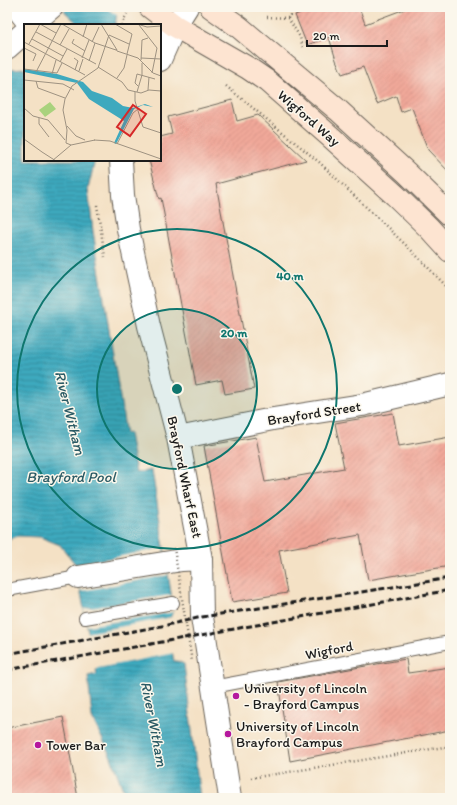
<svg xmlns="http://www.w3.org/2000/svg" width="457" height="805" font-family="Itim,sans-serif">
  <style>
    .water { fill: url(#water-rules); stroke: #2d626d }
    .pier { fill: #f4e1c5 }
    .building { fill: url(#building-hatch) }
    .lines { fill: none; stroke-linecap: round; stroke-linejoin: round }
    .lane-casing { stroke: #686157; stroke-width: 14 }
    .street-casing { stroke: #686157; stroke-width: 24 }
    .secondary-casing { stroke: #686157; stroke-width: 24 }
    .path { stroke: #686157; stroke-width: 2.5; stroke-dasharray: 1 3; stroke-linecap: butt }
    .lane { stroke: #fff; stroke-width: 12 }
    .street { stroke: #fff; stroke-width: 22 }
    .secondary { stroke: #fde4d1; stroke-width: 22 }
    .rail { stroke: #1c1c1c; stroke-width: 3; stroke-dasharray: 6 3; stroke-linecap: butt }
    .path-bridge { stroke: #686157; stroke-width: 2.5; stroke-dasharray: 1 3; stroke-linecap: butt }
    .ring { fill: none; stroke: #0f766e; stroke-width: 2 }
    .poi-dot { fill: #b5179e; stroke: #fbf7ec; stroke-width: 1.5 }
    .labels { text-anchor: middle; stroke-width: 3; stroke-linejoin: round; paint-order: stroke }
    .street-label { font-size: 14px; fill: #1c1c1c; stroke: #fbf7ec }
    .poi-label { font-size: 14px; fill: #1c1c1c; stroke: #fbf7ec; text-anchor: start }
    .water-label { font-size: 15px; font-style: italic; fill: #2b5b65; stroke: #fbf7ec }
    .inset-road { fill: none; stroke: #9e9281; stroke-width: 1 }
    .view { fill: #d62828; fill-opacity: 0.15; stroke: #d62828; stroke-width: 2 }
    .inset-edge { fill: none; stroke: #1c1c1c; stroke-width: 2 }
    .centre { fill: #0f766e; stroke: #fbf7ec; stroke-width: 2 }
    .ring-label { font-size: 12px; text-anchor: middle; font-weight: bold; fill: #0f766e; stroke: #fbf7ec; stroke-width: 3; stroke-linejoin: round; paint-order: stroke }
  </style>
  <defs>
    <pattern id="water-rules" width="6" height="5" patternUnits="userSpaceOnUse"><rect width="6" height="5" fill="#3ea9be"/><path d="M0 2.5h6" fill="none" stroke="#33899a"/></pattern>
    <pattern id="building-hatch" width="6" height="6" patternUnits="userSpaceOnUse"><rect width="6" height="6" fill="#f1a89a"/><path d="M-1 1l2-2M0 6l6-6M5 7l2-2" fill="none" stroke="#ce9084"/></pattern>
  </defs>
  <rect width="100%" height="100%" fill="#fbf7ec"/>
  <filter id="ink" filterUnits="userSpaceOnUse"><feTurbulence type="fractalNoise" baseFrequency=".025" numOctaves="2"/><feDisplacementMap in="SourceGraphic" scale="8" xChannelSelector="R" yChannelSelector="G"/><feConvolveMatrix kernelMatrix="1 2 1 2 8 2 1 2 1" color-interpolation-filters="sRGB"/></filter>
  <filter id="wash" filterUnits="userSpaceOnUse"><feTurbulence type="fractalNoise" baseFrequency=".012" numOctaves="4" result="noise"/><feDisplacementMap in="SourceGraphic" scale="16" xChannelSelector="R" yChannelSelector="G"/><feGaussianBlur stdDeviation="0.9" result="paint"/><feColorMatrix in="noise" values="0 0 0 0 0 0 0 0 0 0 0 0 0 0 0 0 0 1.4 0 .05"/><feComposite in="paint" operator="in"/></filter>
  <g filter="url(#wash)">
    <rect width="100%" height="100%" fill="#f4e1c5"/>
    <path class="water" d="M67,7H122L117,14L115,25H74L76,22L64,11Z
      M25,68V160H95L88,189L93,231L126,434L129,433L136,473L152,470L174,612L169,619H166L174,661H177L184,664L200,798H126L111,757L92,718L88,676L97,674L92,655L76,565L60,545L40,537L18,536L7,540V71L10,69Z"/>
    <path class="pier" d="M105,7H124L118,16Z
      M163,548L168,575L81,591L76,565Z
      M171,595L174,612L87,626L84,609Z
      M173,617L170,620L168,621L174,653L93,669L86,633Z"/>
    <g id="blocks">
      <path class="building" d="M316,7H359L365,24L410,7H450V173L428,150L412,108L401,112L396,96L377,104L363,67L342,74L336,60L329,37L307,45L295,15Z
        M232,100L237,121L258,115L306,160L216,184L254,389L225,394L222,380L196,385L161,198L159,199L149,160H160V137L172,134L168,117Z
        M393,413L399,446L450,437V566L368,580L360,535L279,550L287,593L232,602L204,446L256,437L265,482L344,468L335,423Z
        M406,659L408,673L450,667V730L290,761L278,682L377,664Z
        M63,717L78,798H7V728Z"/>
    </g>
  </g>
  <g filter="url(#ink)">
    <use href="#blocks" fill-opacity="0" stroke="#686157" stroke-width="1"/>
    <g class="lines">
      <defs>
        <path id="lane" d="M7,590L78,577
          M85,618L173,603
          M213,687L450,642"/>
        <path id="street" d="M16,7L30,25
          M31,25L52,7
          M7,48L25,32
          M160,60L175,26L187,7
          M121,160L123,195L128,229L149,326L178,438L201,559L202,617L230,798
          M178,438L273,419L362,405L450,384
          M78,577L182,560L201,559"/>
        <path id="secondary" d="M150,7L175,26L248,68L267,81L332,138L395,195L429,228L450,251
          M211,7L239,27L338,110L407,173L450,215"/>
      </defs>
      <use href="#lane" class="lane-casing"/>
      <use href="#street" class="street-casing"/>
      <use href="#secondary" class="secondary-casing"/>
      <path class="path" d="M255,8L275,10L282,7
        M267,17L288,18L295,7
        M288,18L300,37L303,48
        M121,25L127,14
        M226,86L319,162L410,249L450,290
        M97,205L105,257
        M251,778L444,747L450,752"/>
      <use href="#lane" class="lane"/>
      <use href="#street" class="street"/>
      <use href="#secondary" class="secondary"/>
      <path class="rail" d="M7,654L167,625L202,617L450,578
        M7,670L450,590"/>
      <path class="path-bridge" d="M174,548L192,662"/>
    </g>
  </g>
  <circle cx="177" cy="389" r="80" fill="#0f766e" fill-opacity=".12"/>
  <g class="ring">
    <circle cx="177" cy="389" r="80"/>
    <circle cx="177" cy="389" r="160"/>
  </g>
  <g class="poi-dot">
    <circle cx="236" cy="696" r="4"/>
    <circle cx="228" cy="734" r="4"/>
    <circle cx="38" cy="745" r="4"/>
  </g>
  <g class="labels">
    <g class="street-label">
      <text transform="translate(309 118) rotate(41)" y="5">Wigford Way</text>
      <text transform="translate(314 413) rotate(-9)" y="5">Brayford Street</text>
      <text transform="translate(185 477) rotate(78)" y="5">Brayford Wharf East</text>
      <text transform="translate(329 650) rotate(-11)" y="5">Wigford</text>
    </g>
    <g class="poi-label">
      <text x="244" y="693">University of Lincoln<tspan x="244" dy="16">- Brayford Campus</tspan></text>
      <text x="236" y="731">University of Lincoln<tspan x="236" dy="16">Brayford Campus</tspan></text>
      <text x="46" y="750">Tower Bar</text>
    </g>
    <g class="water-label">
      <text transform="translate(70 413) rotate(76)" y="5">River Witham</text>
      <text x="71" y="482">Brayford Pool</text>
      <text transform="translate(154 724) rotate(79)" y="5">River Witham</text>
    </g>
  </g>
  <g transform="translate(24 24)">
    <rect width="137" height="137" fill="#f4e1c5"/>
    <path d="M26,78L32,85L21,93L15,86Z" fill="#a9d27d"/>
    <path d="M0,45L33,50L59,58L68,67L88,74L99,82L109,84L121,80L129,83L119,81L110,85L92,120L90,119L100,97L65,75L53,59L0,48Z" fill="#3ea9be"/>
    <path class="inset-road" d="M38,0L71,19L92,26M77,0L93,26M91,0L108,10L103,30M113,0L123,3L137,2M115,1L133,24L128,49M12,8L72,40M85,11L105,20M59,13L63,0M8,15L39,32M50,15L48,19L61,27M0,18L61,51M68,18L75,3M5,20L16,0L32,9M36,21L45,5M0,24L12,30L9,37M92,25L93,27L114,34L129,49L137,52M50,34L54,37L51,46M58,34L65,16M117,34L137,35M117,36L118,16L124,14M65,37L71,19M36,38L43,25M74,43L98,58L104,66L117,69L125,66L137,67M74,44L85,11M0,45L33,49L38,39M55,47L59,35M12,48L37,0M28,50L32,36M93,54L100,44L103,31M0,56L39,60L50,66M12,57L14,64L41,74M114,62L111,59L113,50L131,55M124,66L125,53M111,68V77L119,103L137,109M113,68L118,51V39M0,84L9,92L24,96L41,116M15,94V100L25,113M43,102L52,112L61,116M0,115L18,128M70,116L86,117L137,135M71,116L47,121L42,119L43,106L39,86L41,75L48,62L74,44M93,120L109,89L114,85M18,128L32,137M28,137L47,121"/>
    <path class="view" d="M109,81L122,90L106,112L93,103Z"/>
    <rect width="137" height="137" class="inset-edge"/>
  </g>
  <circle cx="177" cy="389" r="6" class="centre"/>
  <g class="ring-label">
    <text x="290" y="280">40 m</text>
    <text x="234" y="337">20 m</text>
  </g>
  <rect width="457" height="805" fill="none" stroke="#fbf7ec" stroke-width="24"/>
  <path d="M307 40v6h80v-6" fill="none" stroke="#1c1c1c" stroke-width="2"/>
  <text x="313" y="40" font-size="12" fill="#1c1c1c" stroke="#fbf7ec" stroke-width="3" paint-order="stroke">20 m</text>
</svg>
